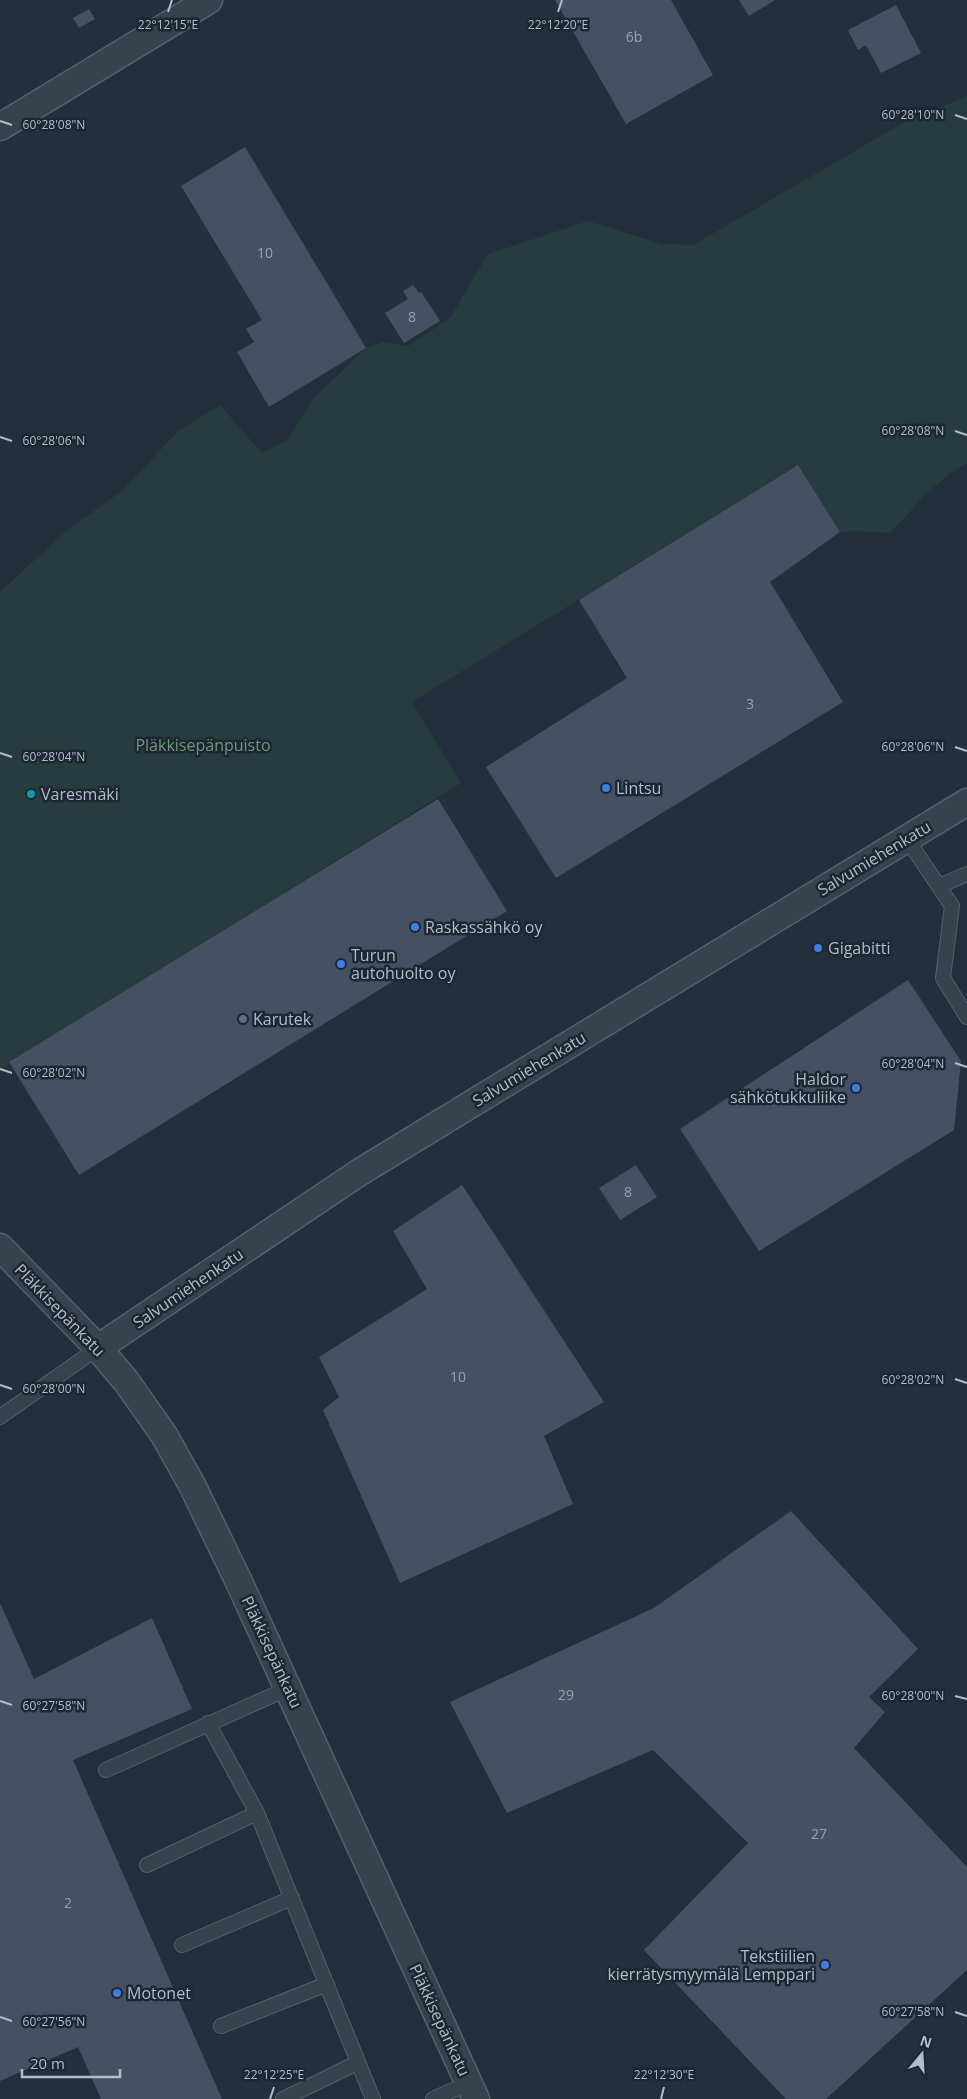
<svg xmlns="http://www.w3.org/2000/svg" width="967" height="2099" font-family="'Open Sans',sans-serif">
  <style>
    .green { fill: #263c3f }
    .building { fill: #455162 }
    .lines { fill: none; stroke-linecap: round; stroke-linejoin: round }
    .lane-casing { stroke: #565f6c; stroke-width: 16 }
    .street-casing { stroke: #565f6c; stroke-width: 29 }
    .lane { stroke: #38414e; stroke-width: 14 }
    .street { stroke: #38414e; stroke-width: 26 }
    .ticks { fill: none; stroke: #b4bcc9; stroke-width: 2 }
    .shop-dot { fill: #3f7fe0; stroke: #1d2633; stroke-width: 2 }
    .culture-dot { fill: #0f9aa8; stroke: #1d2633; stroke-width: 2 }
    .service-dot { fill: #5c6f8a; stroke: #1d2633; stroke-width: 2 }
    .labels { text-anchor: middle; stroke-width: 5; stroke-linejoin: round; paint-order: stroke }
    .number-label { font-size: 14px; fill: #98a1af }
    .park-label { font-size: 16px; fill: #6b9a76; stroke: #1d2633 }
    .poi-label { font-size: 16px; fill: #b4bcc9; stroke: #1d2633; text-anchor: start }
    .street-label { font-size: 16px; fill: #b4bcc9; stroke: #1d2633 }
    .ticks-label { font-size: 12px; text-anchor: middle; fill: #b4bcc9; stroke: #1d2633; stroke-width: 5; stroke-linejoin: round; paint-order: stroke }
  </style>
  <rect width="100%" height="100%" fill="#242f3e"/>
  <path class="green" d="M967,96V463C941,475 910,512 890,533L854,531L840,532L798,465L412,702L461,783L0,1070V592L66,531L122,491L178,431L220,405L262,453L288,440L312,400L366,348L383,342L408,346L450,318L488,254L588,221L662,244L693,245L903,123Z"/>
  <path class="building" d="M555,0H671L713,75L626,124Z
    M739,0H775L749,16Z
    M896,5L921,53L881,73L866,45L858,50L848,30Z
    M89,9L95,19L79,28L73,18Z
    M245,147L366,348L269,407L237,352L254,342L246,329L262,320L181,186Z
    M413,285L419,293L421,292L440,321L404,343L385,313L408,299L403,291Z
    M798,465L840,532L770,582L843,702L556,878L486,767L627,678L579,600Z
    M438,799L507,911L79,1175L9,1062Z
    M908,980L961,1061L954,1130L759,1251L680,1129Z
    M636,1165L657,1197L620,1220L599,1188Z
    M462,1185L604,1402L544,1436L573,1504L400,1583L323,1410L339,1397L319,1357L427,1289L393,1231Z
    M791,1511L918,1649L869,1697L885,1712L854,1748L967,1867V1970L826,2099H786L644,1950L748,1843L653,1750L507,1813L450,1702L654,1608Z
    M0,1603L34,1679L152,1618L192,1709L73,1760L222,2099H101L78,2047L0,2081Z"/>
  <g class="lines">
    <defs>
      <path id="lane" d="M907,839L952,906L943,978L967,1017
        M939,886L967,874
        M0,1417L98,1348
        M208,1723L257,1813L373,2099
        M106,1770L289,1688
        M147,1865L257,1813
        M182,1945L292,1898
        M221,2026L327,1984
        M283,2099L357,2063
        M433,2099L469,2083"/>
      <path id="street" d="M0,127L209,0
        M0,1247L98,1348L126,1381L164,1435L192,1485L239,1582L476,2099
        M98,1348L360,1172L967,802"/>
    </defs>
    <use href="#lane" class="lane-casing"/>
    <use href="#street" class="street-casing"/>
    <use href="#lane" class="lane"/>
    <use href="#street" class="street"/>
  </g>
  <path class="ticks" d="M168,12L172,0M558,12L562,0M955,115L967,119M0,121L12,125M955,431L967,435M0,437L12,441M955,747L967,751M0,753L12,757M955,1063L967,1067M0,1069L12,1073M955,1379L967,1383M0,1385L12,1389M955,1696L967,1699M0,1701L12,1705M955,2012L967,2016M0,2017L12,2021M270,2099L274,2087M661,2099L664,2087"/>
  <g class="shop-dot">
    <circle cx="606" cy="788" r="5"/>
    <circle cx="415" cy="927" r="5"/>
    <circle cx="818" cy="948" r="5"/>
    <circle cx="341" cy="964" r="5"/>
    <circle cx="856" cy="1088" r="5"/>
    <circle cx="825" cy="1965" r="5"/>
    <circle cx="117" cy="1993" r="5"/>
  </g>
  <circle class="culture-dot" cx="31" cy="794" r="5"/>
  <circle class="service-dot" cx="243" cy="1019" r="5"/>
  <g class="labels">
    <g class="number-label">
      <text x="634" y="42">6b</text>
      <text x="265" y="258">10</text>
      <text x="412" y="322">8</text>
      <text x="750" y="709">3</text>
      <text x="628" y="1197">8</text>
      <text x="458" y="1382">10</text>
      <text x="566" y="1700">29</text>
      <text x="819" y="1839">27</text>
      <text x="68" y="1908">2</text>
    </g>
    <g class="park-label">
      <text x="203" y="751">Pläkkisepänpuisto</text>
    </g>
    <g class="poi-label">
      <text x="616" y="794">Lintsu</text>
      <text x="41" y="800">Varesmäki</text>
      <text x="425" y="933">Raskassähkö oy</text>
      <text x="828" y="954">Gigabitti</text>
      <text x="351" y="961">Turun<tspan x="351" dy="18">autohuolto oy</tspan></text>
      <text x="253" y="1025">Karutek</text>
      <text x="846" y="1085" text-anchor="end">Haldor<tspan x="846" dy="18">sähkötukkuliike</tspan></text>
      <text x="815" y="1962" text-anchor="end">Tekstiilien<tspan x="815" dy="18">kierrätysmyymälä Lemppari</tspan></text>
      <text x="127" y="1999">Motonet</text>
    </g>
    <g class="street-label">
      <text transform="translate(874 858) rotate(-31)" y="6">Salvumiehenkatu</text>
      <text transform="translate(529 1069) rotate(-31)" y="6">Salvumiehenkatu</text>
      <text transform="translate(188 1288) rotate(-34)" y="6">Salvumiehenkatu</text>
      <text transform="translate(60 1310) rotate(46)" y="6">Pläkkisepänkatu</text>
      <text transform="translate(272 1652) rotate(65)" y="6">Pläkkisepänkatu</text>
      <text transform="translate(440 2020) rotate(65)" y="6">Pläkkisepänkatu</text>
    </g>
  </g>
  <g class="ticks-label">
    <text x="168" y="29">22°12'15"E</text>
    <text x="558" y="29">22°12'20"E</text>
    <text x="913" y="119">60°28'10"N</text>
    <text x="54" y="129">60°28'08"N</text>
    <text x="913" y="435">60°28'08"N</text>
    <text x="54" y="445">60°28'06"N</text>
    <text x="913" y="751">60°28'06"N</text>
    <text x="54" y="761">60°28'04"N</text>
    <text x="913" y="1068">60°28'04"N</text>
    <text x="54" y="1077">60°28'02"N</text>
    <text x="913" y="1384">60°28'02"N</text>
    <text x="54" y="1393">60°28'00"N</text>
    <text x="913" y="1700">60°28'00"N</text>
    <text x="54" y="1710">60°27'58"N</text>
    <text x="913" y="2016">60°27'58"N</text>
    <text x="54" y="2026">60°27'56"N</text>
    <text x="274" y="2079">22°12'25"E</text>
    <text x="664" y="2079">22°12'30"E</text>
  </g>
  <g transform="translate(922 2054) rotate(18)" stroke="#1d2633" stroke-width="4" paint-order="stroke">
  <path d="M0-4L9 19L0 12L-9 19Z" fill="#b4bcc9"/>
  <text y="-8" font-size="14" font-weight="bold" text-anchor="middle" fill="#b4bcc9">N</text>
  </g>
  <path d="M22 2069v8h98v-8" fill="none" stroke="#b4bcc9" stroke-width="2.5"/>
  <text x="30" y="2069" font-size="15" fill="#b4bcc9" stroke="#1d2633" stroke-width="4" paint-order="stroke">20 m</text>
</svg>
